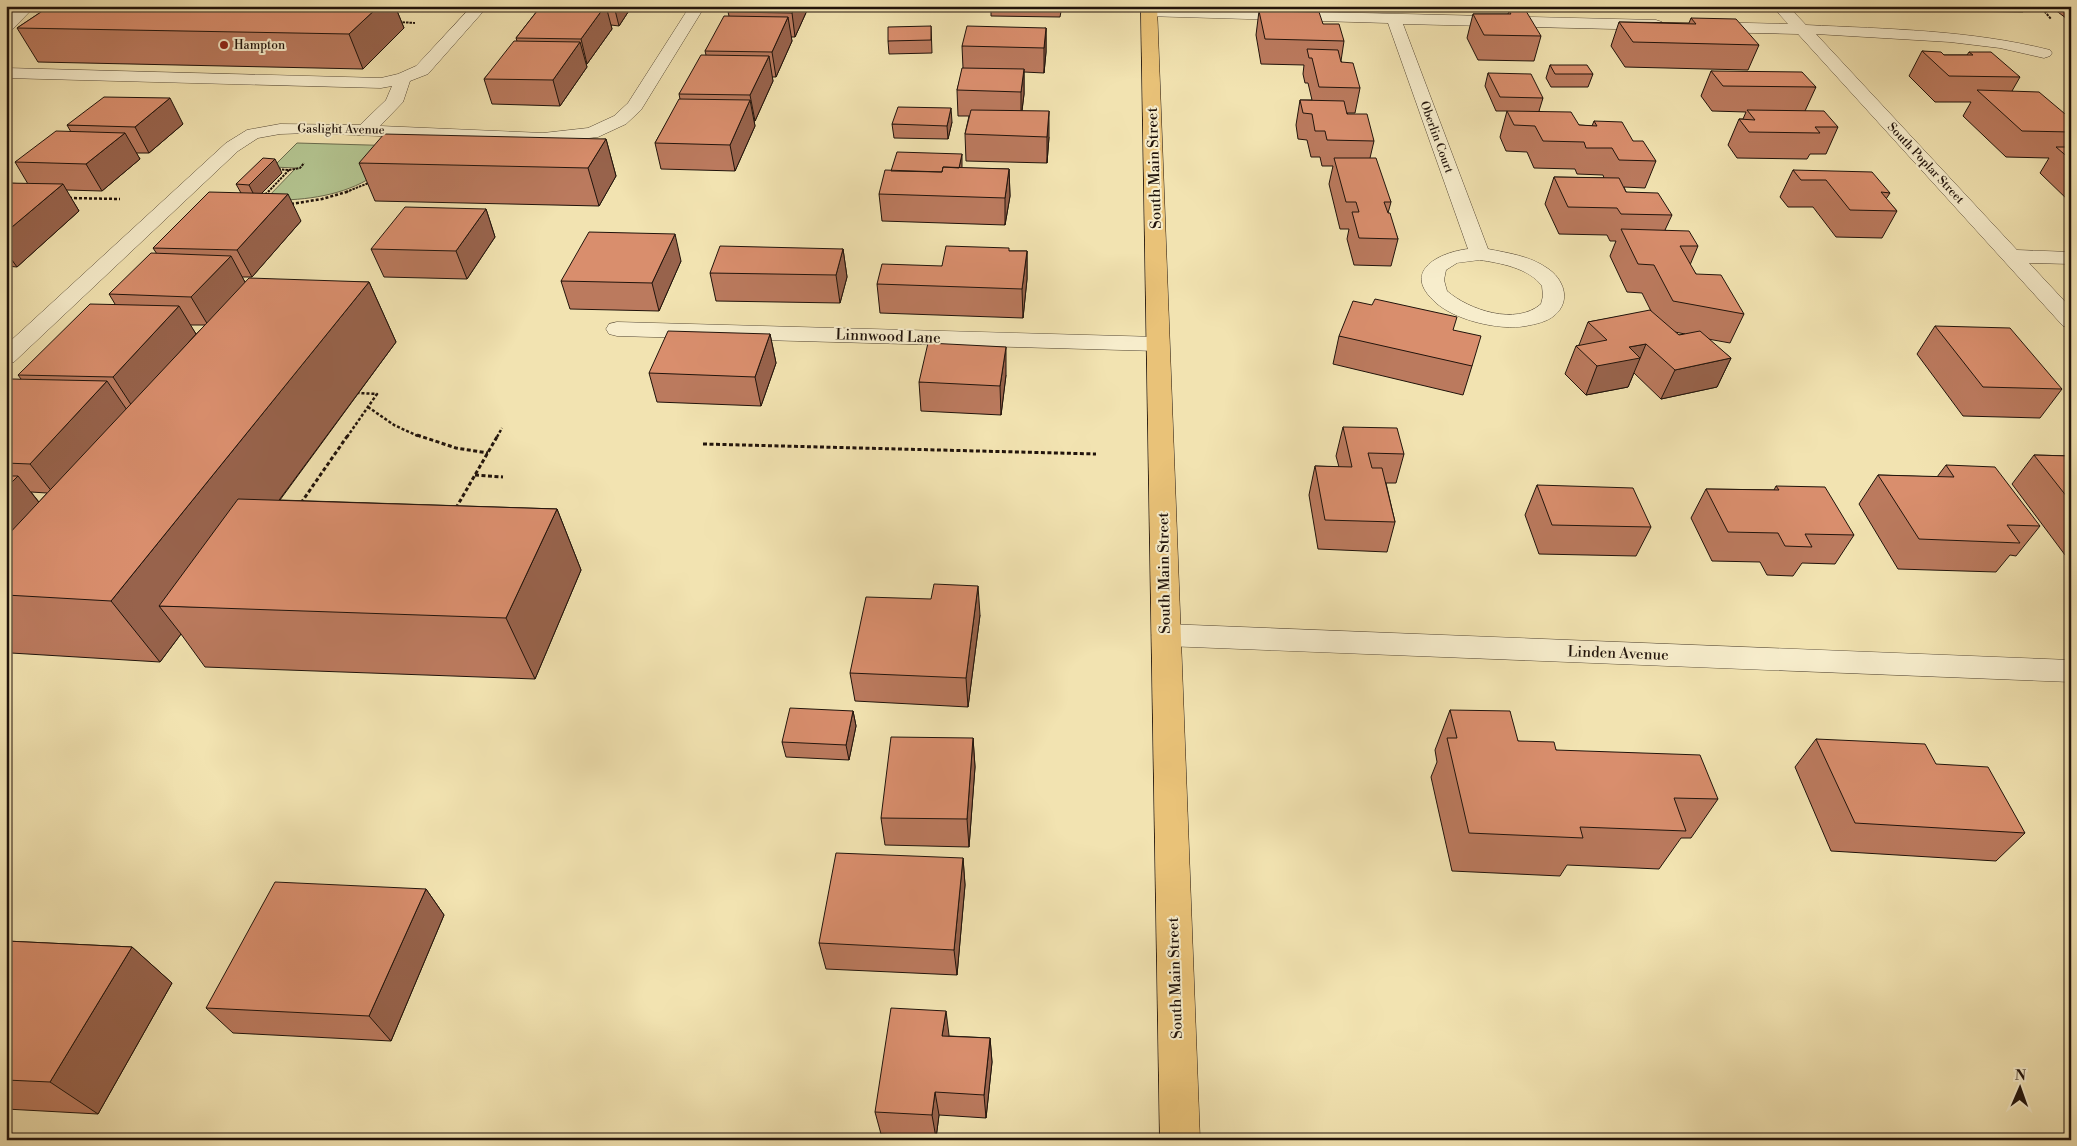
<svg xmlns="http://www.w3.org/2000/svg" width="2077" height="1146" font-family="'Libre Bodoni',serif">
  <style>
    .green { fill: #b4c591; stroke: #6a6c4e }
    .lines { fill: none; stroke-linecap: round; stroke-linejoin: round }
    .minor-casing { stroke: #544734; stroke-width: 1 }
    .major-casing { stroke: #20130b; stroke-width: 1 }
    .path-far2 { stroke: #20130b; stroke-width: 2; stroke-dasharray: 2.5 1; stroke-linecap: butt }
    .path-far1 { stroke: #20130b; stroke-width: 2.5; stroke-dasharray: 3 2; stroke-linecap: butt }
    .path { stroke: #20130b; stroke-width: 3; stroke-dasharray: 4 2.5; stroke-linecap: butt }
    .minor { fill: #f7edcc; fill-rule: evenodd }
    .major { fill: #e9c278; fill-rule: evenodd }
    .wall { fill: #bb7a5e; stroke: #20130b; fill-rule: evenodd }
    .shaded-wall { fill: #98634c; stroke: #20130b }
    .building { fill: #d98e6d; stroke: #20130b }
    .poi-dot { fill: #8f2418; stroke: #f7edcc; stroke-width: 2 }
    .labels { text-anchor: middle; stroke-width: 4; stroke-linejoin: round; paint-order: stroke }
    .far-poi-label { font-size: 12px; fill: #20130b; stroke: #f7edcc; text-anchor: start }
    .far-street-label { font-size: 12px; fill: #20130b; stroke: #f7edcc }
    .street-label { font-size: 15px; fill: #20130b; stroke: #f7edcc }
  </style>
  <rect width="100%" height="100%" fill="#f2e3b1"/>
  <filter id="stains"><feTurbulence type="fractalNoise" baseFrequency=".004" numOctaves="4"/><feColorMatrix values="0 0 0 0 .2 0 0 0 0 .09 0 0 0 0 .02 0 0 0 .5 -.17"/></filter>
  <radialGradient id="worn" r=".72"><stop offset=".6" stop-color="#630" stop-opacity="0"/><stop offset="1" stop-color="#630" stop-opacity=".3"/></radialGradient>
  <path class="green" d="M297,143L403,146C392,157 380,172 367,180C337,197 299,201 265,200L296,168L273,167Z"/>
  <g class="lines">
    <defs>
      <path id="minor" d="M19,6H35L12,30L6,32V18Z
        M472,6H488L428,74L410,81L403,102L380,126L543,133L588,128L614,116L628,103L690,6H705L641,110L626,124L598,137L543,143L309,133L280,134L258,138L238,151L14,362L6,364V345L226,143L247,130L280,124L360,125L386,100L392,86L381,88L6,78V68L381,78L398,74L416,66Z
        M1772,6H1788L1806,25C1888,29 1970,30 2050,50L2052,53L2050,56L2044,58L2000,48L1950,42L1816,34L2017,250L2071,252V264L2029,263L2071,308V328L2063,326L1798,34L1706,32L1700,30L1698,27L1700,24L1706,22L1788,24Z
        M1150,8L1656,20L1662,22L1664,25L1662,28L1656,30L1403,24L1488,249C1508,253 1530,256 1547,268C1563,278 1572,300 1555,315C1547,322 1536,324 1526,326C1500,331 1452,320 1433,300C1402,270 1441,252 1468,249L1388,23L1145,16L1142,13L1145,10ZM1480,260C1500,263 1529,268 1542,286L1543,296L1541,304C1516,326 1469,310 1447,291L1444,280L1446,270L1457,263Z
        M617,322L1158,337L1166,339L1169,344L1166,349L1158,351L617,336L609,334L606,329L609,324Z
        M1166,624L2071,660V682L1166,646L1156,643L1152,635L1156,627Z"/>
      <path id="major" d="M1141,6H1157L1200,1140H1160Z"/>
    </defs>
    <use href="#minor" class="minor-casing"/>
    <use href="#major" class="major-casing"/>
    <path class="path-far2" d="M2040,6L2051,19
      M399,22L415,23
      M289,170L300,168L304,163
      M268,192L289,170L276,169
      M346,192L371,182"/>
    <path class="path-far1" d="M265,195L269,191
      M69,198L120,199
      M291,204L322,199L350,191
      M368,407L394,425L420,437
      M347,437L377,394L358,393
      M497,437L502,428"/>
    <path class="path" d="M417,435L456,448L488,453
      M703,444L1096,454
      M475,475L503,477
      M301,503L348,435
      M456,508L498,435"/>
    <use href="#minor" class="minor"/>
    <use href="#major" class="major"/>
  </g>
  <path class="wall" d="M50,6H395L404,28L363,69L38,62L17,28Z
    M541,6H632L619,26L611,25L612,29L587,64H586L587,67L560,106L492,104L484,79L517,41L516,38Z
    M731,6H809L795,37H791L792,41L776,77H772L773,81L755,121H754L755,126L735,171L661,169L655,143L680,99L679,94L706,55L705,51L729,16L728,12Z
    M991,6H1062L1060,17L991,16Z
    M1954,6H2026L2023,12L1959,11Z
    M2050,6H2071V22Z
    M1259,11L1323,24L1344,41L1341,61L1360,88L1355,113H1347L1374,141L1370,158L1391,202L1388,213L1398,239L1391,266L1354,265L1347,239L1349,229H1340L1329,184L1333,166H1322L1320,157H1311L1307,140L1298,139L1296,125L1300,100H1312L1308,83H1305L1303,74L1304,65L1261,64L1256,35Z
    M1509,11L1541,36L1534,61L1478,60L1467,38L1473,14H1508Z
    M1691,18L1759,45L1748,70L1625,67L1611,46L1619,22L1689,23Z
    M931,26L932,53L889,54L888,41Z
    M1046,28V52L1044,73L1024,72V94L1022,111L1049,137L1047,163L966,161L965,134L969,116H958L957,90L963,68L962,46Z
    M1922,51L1944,55H1967L1969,52L2020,77L2012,91L2071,119V203L2040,173L2049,158L2006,157L1963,116L1971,102H1935L1909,76Z
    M1550,65L1593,74L1588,87H1551L1546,78Z
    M1711,71L1816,87L1805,111L1838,127L1826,154H1810L1807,159L1737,158L1728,145L1739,119H1743L1746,112L1712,111L1701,96Z
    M1488,73L1543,98L1539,111L1579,125L1592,126L1594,121L1633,141L1656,161L1645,188L1624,187L1626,192L1672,215L1665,230L1698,246L1690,265L1696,274L1744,314L1730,343L1708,339L1731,358L1717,387L1661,399L1634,373L1628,387L1586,395L1565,374L1576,346L1579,345L1588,322L1651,311L1642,293L1627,292L1610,256L1616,241H1610L1607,235L1559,234L1545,204L1554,177L1604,178L1603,175L1577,174L1575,169L1534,168L1527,152L1506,151L1500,137L1507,111H1496L1485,86ZM1675,332L1685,334L1679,335Z
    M952,122L948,139L894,138L892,124Z
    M183,124L149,153H136L140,159L102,191L66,190L79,211L17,267L6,266V183L28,184L15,162L71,132L67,125Z
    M606,139L616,176L599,206L375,201L359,163Z
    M962,168L1009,169L1010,196L1005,225L882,221L879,194Z
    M1793,170L1890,193L1886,199L1897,211L1882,238L1836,237L1813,207H1788L1780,197Z
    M282,173L261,193L301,221L252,277H242L245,282H369L396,342L280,500L557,509L581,570L535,679L205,667L181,634L160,662L11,653L6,648V384L21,379L18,375L115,304L109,294L157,254L153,248L241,193L236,184ZM190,325H205L196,334ZM31,492L47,493L39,502Z
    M486,209L495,237L467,279L384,277L371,249Z
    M843,249L847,277L840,303L716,301L710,273Z
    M1009,251H1027V279L1023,318L880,313L877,284L942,266Z
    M681,261L659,311L570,309L561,281Z
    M1935,326L2062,389L2040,418L1963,416L1917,354Z
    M1453,330L1472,366L1463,395L1333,364L1339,336Z
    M770,334L776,363L761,406L657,402L649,373Z
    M1006,375L1001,415L921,411L919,382Z
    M1343,427L1404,454L1396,483H1386L1395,522L1387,552L1318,549L1309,495L1315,466L1339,467L1336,456Z
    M2034,455L2071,456V563L2012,484Z
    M1946,465L2040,526L2016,556L2010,555L1996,572L1898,569L1859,504L1878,475L1937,477Z
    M1537,485L1651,527L1636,556L1539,554L1525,515Z
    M1776,486L1854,535L1835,564L1802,563L1793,576L1767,575L1760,562L1712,561L1691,518L1706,489L1774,490Z
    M931,599L980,615L968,707L855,701L850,673Z
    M1450,710L1518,741L1556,750L1718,799L1691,838H1681L1659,869L1567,865L1560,876L1452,871L1431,777L1437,762L1435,750Z
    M853,711L856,726L849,760L786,757L782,742Z
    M973,738L975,767L969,847L885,845L881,818Z
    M1816,739L1936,764L2025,833L1996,861L1831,851L1795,767Z
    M963,858L965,885L957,975L826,969L819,943Z
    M426,889L444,915L391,1041L233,1033L206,1008Z
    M6,941L132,947L172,983L98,1114L6,1109Z
    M949,1036L990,1038L992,1062L986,1118L939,1115L936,1138L881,1134L875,1112Z"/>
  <path class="shaded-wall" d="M379,6H395L404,28L363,69L349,34Z
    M605,6H606L612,29L587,64L581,39Z
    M614,6H632L619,26Z
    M795,6H809L795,37L792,13Z
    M788,17L792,41L776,77L772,52Z
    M1046,28V52L1044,73V48Z
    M580,42L587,67L560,106L553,80Z
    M769,56L773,81L755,121L750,95Z
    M1024,69V94L1021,118V92Z
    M170,98L183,124L149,153L135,127Z
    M750,100L755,126L735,171L730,145Z
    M951,108L952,122L948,139L947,126Z
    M1049,111V137L1047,163V137Z
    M125,133L140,159L102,191L86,164Z
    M606,139L616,176L599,206L588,168Z
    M962,154V168L957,176Z
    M275,159L282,173L256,199L249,185Z
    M1009,169L1010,196L1005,225V198Z
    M63,184L79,211L17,267L6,252V232Z
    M288,194L301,221L252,277L237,250Z
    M486,209L495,237L467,279L456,251Z
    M675,234L681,261L659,311L652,283Z
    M843,249L847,277L840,303L836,275Z
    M1027,251V279L1023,318L1022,289Z
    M231,256L246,284L208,325L191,297Z
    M369,282L396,342L200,607L159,606L181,634L160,662L111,601Z
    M179,306L196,334L132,406L113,377Z
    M770,334L776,363L761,406L755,377Z
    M1646,344L1628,387L1586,395L1597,366L1629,347Z
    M1006,347V375L1001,415L1000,386Z
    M1731,358L1717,387L1661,399L1675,370Z
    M107,381L127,410L53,493L30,464Z
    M18,476L41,505L6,544V488Z
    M557,509L581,570L535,679L506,618Z
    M978,586L980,615L968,707L966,678Z
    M853,711L856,726L849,760L846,745Z
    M973,738L975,767L969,847L967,819Z
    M963,858L965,885L957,975L954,950Z
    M426,889L444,915L391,1041L369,1016Z
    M6,925L11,930L6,934Z
    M132,947L172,983L98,1114L50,1082Z
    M946,1011L949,1035L946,1060L942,1036Z
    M990,1038L992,1062L986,1118L984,1095Z
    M935,1092L939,1115L936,1138L932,1115Z"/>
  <path class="building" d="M50,6H379L349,34L17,28Z
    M541,6H605L581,39L516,38Z
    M731,6H795L792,13L728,12Z
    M1259,11L1319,12L1323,24H1339L1344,41L1265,39Z
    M1509,11H1526L1541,36L1484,35L1473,14H1511Z
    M724,16L788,17L772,52L705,51Z
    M1691,18L1736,19L1759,45L1633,42L1619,22L1696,24Z
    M931,26V40L888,41V27Z
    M967,26L1046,28L1044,48L962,46Z
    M514,41L580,42L553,80L484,79Z
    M1307,49L1338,50L1341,62L1353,63L1360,88L1319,87L1312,58H1309Z
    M1922,51L1941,52L1944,55H1973L1969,52H1991L2020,77L1949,76Z
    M701,55L769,56L750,95L679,94Z
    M1550,65H1587L1593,74H1555Z
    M962,68L1024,69L1021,92L957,90Z
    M1711,71L1802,72L1816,87L1723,86Z
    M1488,73L1531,74L1543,98L1500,97Z
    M1977,90L2039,92L2071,119V132L2022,131Z
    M104,97L170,98L135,127L67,125Z
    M679,99L750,100L730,145L655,143Z
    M1300,100L1344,101L1347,114H1367L1374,141L1327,140L1325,131H1315L1312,114L1303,113Z
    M898,107L951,108L947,126L892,124Z
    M971,110L1049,111L1047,137L965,134Z
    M1747,110L1824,111L1838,127H1815L1820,133L1749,132L1739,119L1755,120Z
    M1507,111L1571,112L1579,125L1597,126L1594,121L1622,122L1633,141H1643L1656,161L1619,160L1612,148H1586L1584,142L1543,141L1535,126L1514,125Z
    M56,131L125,133L86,164L15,162Z
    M384,134L606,139L588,168L359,163Z
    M2056,147H2071V160Z
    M897,152L962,154L959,168L943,167L942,172L891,171Z
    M263,158L275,159L249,185L236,184Z
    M1334,158H1376L1391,202H1384L1388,213H1390L1398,239L1359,238L1352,212H1359L1356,202H1346Z
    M943,167L1009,169L1005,198L879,194L885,170L942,172Z
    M1793,170L1872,172L1890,193L1881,192L1897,211L1850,210L1826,180H1801Z
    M1554,177L1619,178L1626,192L1658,193L1672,215L1621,214L1617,208L1568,207Z
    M6,183L63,184L6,232Z
    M209,192L288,194L237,250L153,248Z
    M405,207L486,209L456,251L371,249Z
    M1621,229L1689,231L1698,246H1680L1696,274L1721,275L1744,314L1673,301L1654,265L1638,264Z
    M589,232L675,234L652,283L561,281Z
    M720,246L843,249L836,275L710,273Z
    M946,246L1009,248V251H1027L1022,289L877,284L882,264L942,266Z
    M151,253L231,256L191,297L109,294Z
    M249,278L369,282L111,601L6,595V537Z
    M1375,299L1457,317L1453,330L1481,336L1472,366L1339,336L1353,301L1372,305Z
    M90,304L179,306L113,377L18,375Z
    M1650,310L1679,335L1700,331L1731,358L1675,370L1646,344L1629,347L1640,358L1597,366L1576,346L1607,340L1588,322Z
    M1935,326L2010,328L2062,389L1983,387Z
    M668,331L770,334L755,377L649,373Z
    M928,343L1006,347L1000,386L919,382Z
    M12,379L107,381L30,464L6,463V384Z
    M1343,427L1397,428L1404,454L1368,453L1372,468H1382L1395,522L1325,520L1315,466L1352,467Z
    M2034,455L2071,456V502Z
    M1946,465L1995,467L2040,526L2007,525L2020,543L1919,539L1878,475L1954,477Z
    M6,476H18L6,488Z
    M1537,485L1633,488L1651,527L1552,525Z
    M1776,486L1825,487L1854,535L1805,534L1812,547L1785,546L1778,533L1728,532L1706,489L1779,490Z
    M238,499L557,509L506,618L159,606Z
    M934,584L978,586L966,678L850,673L866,597L931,599Z
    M790,708L853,711L846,745L782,742Z
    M1450,710L1510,711L1518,741L1554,742L1556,750L1700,755L1718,799L1674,798L1686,831L1580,827L1583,838L1469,833L1447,738H1457Z
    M891,737L973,738L967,819L881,818Z
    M1816,739L1925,744L1936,764L1988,767L2025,833L1855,823Z
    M836,853L963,858L954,950L819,943Z
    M275,882L426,889L369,1016L206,1008Z
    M6,941L132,947L50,1082L6,1080Z
    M891,1008L946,1011L942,1036L990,1038L984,1095L935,1092L932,1115L875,1112Z"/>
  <circle class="poi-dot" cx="224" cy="45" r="5"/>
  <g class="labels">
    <g class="far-poi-label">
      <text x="234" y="49">Hampton</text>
    </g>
    <g class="far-street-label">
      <text transform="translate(341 129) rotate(1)" y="4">Gaslight Avenue</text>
      <text transform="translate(1437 137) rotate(70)" y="4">Oberlin Court</text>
      <text transform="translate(1926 163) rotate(47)" y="4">South Poplar Street</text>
    </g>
    <g class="street-label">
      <text transform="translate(1154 168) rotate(-92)" y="5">South Main Street</text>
      <text transform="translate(888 336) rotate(2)" y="5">Linnwood Lane</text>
      <text transform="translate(1164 573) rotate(-91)" y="5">South Main Street</text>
      <text transform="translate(1618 653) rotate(2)" y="5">Linden Avenue</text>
      <text transform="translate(1175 978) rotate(-92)" y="5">South Main Street</text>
    </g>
  </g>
  <rect width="2077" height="1146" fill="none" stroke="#f2e3b1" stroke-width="25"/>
  <rect x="8" y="8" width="2062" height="1131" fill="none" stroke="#20130b" stroke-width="2.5"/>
  <rect x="12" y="12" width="2052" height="1121" fill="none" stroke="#20130b"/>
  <g transform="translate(2020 1088) rotate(2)" stroke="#f7edcc" stroke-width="4" paint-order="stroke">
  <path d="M0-4L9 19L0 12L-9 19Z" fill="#20130b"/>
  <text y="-8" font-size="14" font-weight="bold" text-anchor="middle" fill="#20130b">N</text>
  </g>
  <rect width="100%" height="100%" filter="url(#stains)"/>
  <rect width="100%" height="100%" fill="url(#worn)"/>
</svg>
